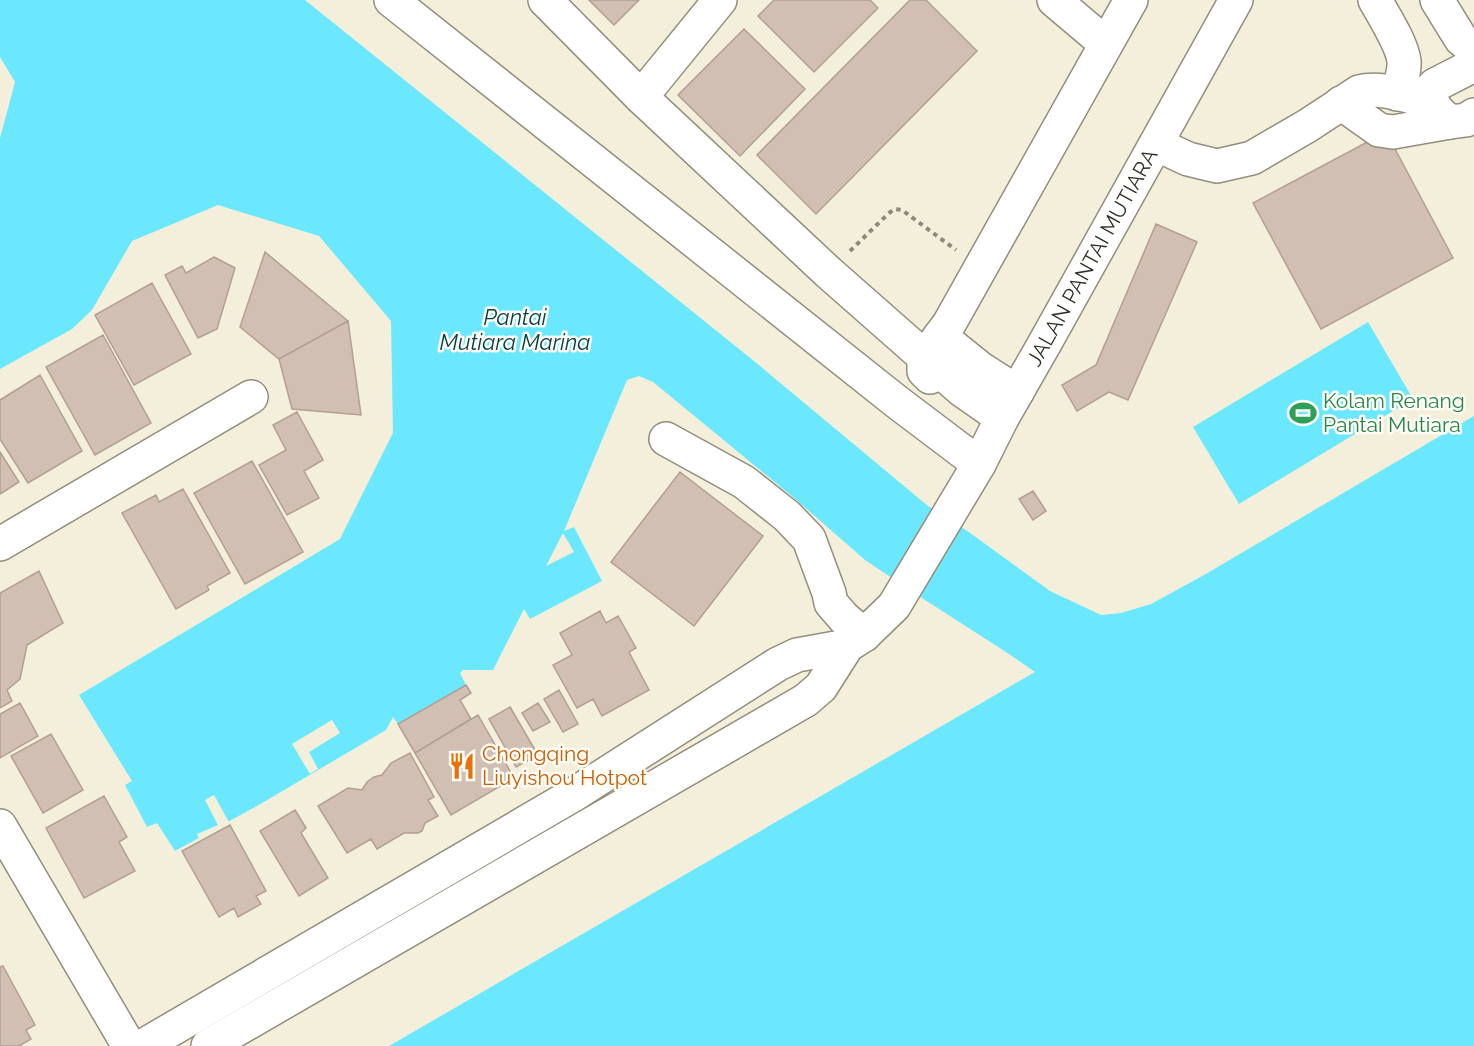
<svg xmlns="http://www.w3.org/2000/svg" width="1474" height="1046" font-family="Raleway,sans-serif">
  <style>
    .water { fill: #6ce8fe; fill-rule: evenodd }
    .pier { fill: #f4efdb }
    .building { fill: #d2bfb4; stroke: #b29f94; stroke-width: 1.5 }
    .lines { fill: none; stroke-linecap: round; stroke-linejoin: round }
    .minor-casing { stroke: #938e7c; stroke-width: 36 }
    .path { stroke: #8d8a7c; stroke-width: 4; stroke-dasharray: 4.5 4.5; stroke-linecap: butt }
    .minor { stroke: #fff; stroke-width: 33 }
    .labels { text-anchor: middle; stroke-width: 5; stroke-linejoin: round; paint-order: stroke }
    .street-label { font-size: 21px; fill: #313028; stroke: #fefcf4 }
    .leisure-label { font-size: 21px; fill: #27864d; stroke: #fefcf4; text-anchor: start }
    .food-label { font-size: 21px; fill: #c56008; stroke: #fefcf4; text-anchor: start }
    .water-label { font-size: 22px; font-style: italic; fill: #05414a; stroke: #fefcf4 }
  </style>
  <rect width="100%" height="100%" fill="#f4efdb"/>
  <path class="water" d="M0,0H305L754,361L928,506L966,530L1050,591L1101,615L1121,613L1151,604L1204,575L1474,416V1046H389L1035,672L1006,652L925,600L865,560L793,497L653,382L639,376L627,380L564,531L574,527L602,581L530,619L524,609L493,670H463L460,673L466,685L398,724L393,717L386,730L257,806L175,851L157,823L147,827L125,785L132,781L79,695L340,539L393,433L391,321L319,236L218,205L132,241L92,310L72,329L0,369V138L15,82L0,57ZM563,533L574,552L546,566Z
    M1368,322L1413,399L1239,504L1193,427Z"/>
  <path class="pier" d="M332,720L340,733L309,752L318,769L310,774L292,744Z
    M214,795L230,824L200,841L197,834L218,825L205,800Z"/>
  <path class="building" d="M589,0H639L614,25Z
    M774,0H870L878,8L814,72L758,16Z
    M910,0H926L977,51L816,214L757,155Z
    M744,29L805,89L740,156L678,95Z
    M1386,132L1453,258L1321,329L1253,203Z
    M1156,224L1197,242L1128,400L1109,392L1077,411L1062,385L1096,365Z
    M265,252L348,321L279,359L240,327Z
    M214,257L235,268L217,329L198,338L165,275L182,266L186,273Z
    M152,283L191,354L134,385L95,315Z
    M348,321L361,415L292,409L279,359Z
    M103,335L151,423L95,455L46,367Z
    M40,375L82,451L28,483L0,439V400Z
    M297,412L323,460L304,471L319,498L287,515L259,465L286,450L273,425Z
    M0,452L19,482L0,494Z
    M252,461L303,552L245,584L194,493Z
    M680,472L763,536L694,626L611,562Z
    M183,489L230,573L207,586L209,590L176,609L122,513L156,495L159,502Z
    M1033,491L1046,511L1033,520L1019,499Z
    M39,571L63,623L27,645L20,679L7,690L12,701L0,708V593Z
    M600,611L606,623L618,616L636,648L629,652L649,690L602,716L593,699L577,708L553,665L572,655L560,633Z
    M466,685L471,693L460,700L471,719L415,753L398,724Z
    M559,690L578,724L563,732L544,699Z
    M20,703L38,736L0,758V714Z
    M538,703L550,722L533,731L522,713Z
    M510,707L538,755L516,767L489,719Z
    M478,715L514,778L451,815L415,753Z
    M51,734L83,790L43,813L11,756Z
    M410,753L434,797L428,800L438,816L425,823L422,831L418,833H404L377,849L371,839L347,853L318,806L348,788L362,790L367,782L374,777L382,775L391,763Z
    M104,796L127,837L119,842L135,871L84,898L46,828Z
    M295,810L306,828L301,833L328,878L299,896L260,831Z
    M230,825L266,891L256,896L261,904L238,917L234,908L219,917L182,851Z
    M3,966L35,1025L26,1030L31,1039L19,1046H0V967Z"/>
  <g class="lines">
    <defs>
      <g id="minor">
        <path d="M391,0L897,402L979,464"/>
        <path d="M545,0L641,97L828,272L962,390L1002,418"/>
        <path d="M1054,0L1106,44"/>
        <path d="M1375,0C1384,16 1402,44 1404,61C1405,72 1400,84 1397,94"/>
        <path d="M1437,0L1461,39L1474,50"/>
        <path d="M1474,65L1435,85L1429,91C1431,106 1439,113 1450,122L1466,120L1474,115"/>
        <path d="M641,97L720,0"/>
        <path d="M1341,103L1379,130L1393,132L1450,122"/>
        <path d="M1156,144L1188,159L1217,166L1252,158L1307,126L1359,92C1382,86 1408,97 1431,102"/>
        <path d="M940,336L981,369L1017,392"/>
        <path d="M930,377L924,371V358L949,324L1131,0"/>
        <path d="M666,439L744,482L787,516L809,539L829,593L831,603L844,618L864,635"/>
        <path d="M0,544L251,397"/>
        <path d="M0,826L129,1046"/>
        <path id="s1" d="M143,1046L573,795L778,664L797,655L847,646L864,635L894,606L979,464L1002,418L1046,341L1236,0"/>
        <path d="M208,1046L806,700L821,687L847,646"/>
      </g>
    </defs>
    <use href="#minor" class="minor-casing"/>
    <path class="path" d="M850,251L888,214L894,209L902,210L956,250"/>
    <use href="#minor" class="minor"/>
  </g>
  <defs>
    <symbol id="stadium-bare" viewBox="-9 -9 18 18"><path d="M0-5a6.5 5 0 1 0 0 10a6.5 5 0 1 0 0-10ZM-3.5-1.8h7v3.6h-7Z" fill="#2e9e5b" stroke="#fefcf4" stroke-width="2.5" paint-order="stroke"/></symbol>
    <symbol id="restaurant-bare" viewBox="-9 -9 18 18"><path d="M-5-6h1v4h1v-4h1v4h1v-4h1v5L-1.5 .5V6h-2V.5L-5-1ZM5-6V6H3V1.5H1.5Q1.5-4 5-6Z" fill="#e8710a" stroke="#fefcf4" stroke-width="2.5" paint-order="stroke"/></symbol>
  </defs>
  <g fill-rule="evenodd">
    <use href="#stadium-bare" x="1284" y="394" width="38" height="38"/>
    <use href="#restaurant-bare" x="443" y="747" width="38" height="38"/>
  </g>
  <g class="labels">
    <g class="street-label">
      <text dy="7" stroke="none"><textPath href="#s1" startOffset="1276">JALAN PANTAI MUTIARA</textPath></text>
    </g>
    <g class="leisure-label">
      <text x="1323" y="408">Kolam Renang<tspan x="1323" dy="24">Pantai Mutiara</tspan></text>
    </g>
    <g class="food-label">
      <text x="482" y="761">Chongqing<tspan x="482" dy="24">Liuyishou Hotpot</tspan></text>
    </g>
    <g class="water-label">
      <text x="515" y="325">Pantai<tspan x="515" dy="25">Mutiara Marina</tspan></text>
    </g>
  </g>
</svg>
